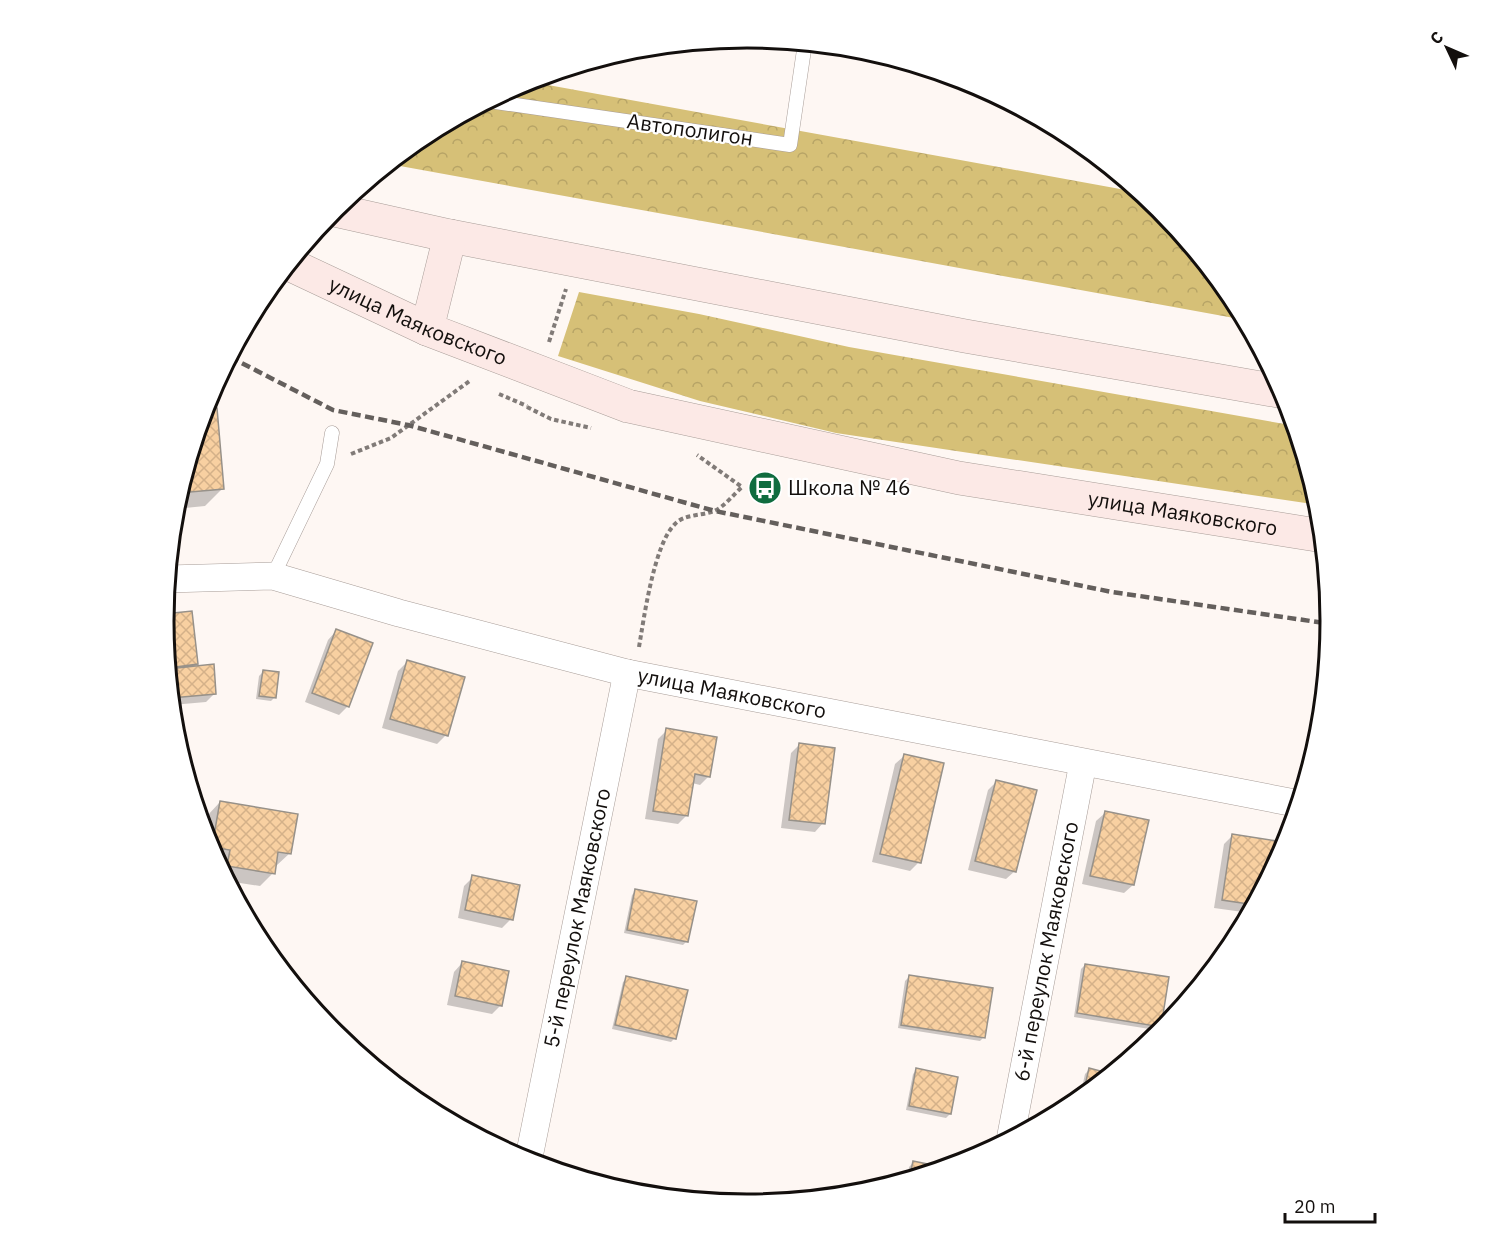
<svg xmlns="http://www.w3.org/2000/svg" width="1495" height="1243" font-family="'IBM Plex Sans',sans-serif">
  <style>
    .forest { fill: url(#forest-crowns) }
    .shadow { fill: #0003 }
    .building { fill: url(#building-cross-hatch); stroke: #979189; stroke-width: 1.5 }
    .lines { fill: none; stroke-linecap: round; stroke-linejoin: round }
    .lane-casing { stroke: #a89d98; stroke-width: 15 }
    .street-casing { stroke: #a89d98; stroke-width: 28 }
    .secondary-casing { stroke: #a89d98; stroke-width: 34 }
    .path { stroke: #817b78; stroke-width: 4; stroke-dasharray: 4.5 3; stroke-linecap: butt }
    .lane { stroke: #fff; stroke-width: 14 }
    .street { stroke: #fff; stroke-width: 27 }
    .secondary { stroke: #fce9e6; stroke-width: 33 }
    .rail { stroke: #645f5c; stroke-width: 4.5; stroke-dasharray: 9 4.5; stroke-linecap: butt }
    .labels { text-anchor: middle; stroke-width: 4.5; stroke-linejoin: round; paint-order: stroke }
    .street-label { font-size: 21px; fill: #130f0d; stroke: #fff }
    .poi-label { font-size: 21px; fill: #130f0d; stroke: #fff; text-anchor: start }
    .rim { fill: none; stroke: #130f0d; stroke-width: 3 }
  </style>
  <defs>
    <pattern id="forest-crowns" width="20" height="18" patternUnits="userSpaceOnUse" patternTransform="scale(1.5)"><rect width="20" height="18" fill="#d6c077"/><path d="M2 6a3 3 0 1 1 6 0M12 15a3 3 0 1 1 6 0" fill="none" stroke="#b7a466"/></pattern>
    <pattern id="building-cross-hatch" width="8" height="8" patternUnits="userSpaceOnUse" patternTransform="scale(1.5)"><rect width="8" height="8" fill="#f8d0a1"/><path d="M0 0l8 8M0 8l8-8" fill="none" stroke="#d4b189"/></pattern>
  </defs>
  <rect width="100%" height="100%" fill="#fef7f3"/>
  <path class="forest" d="M526,81L1142,193L1161,209L1233,297L1245,320L389,164L423,136Z
    M579,292L699,314L849,347L1296,426L1319,505L836,433L700,401L558,356Z"/>
  <path class="shadow" d="M215,410L222,489L205,506L175,509L204,411Z
    M191,613L196,664L193,667L215,693L206,702L172,705L164,615Z
    M336,631L348,706L339,715L305,702L328,640Z
    M407,662L446,735L437,744L382,728L398,671Z
    M263,672L275,697L271,701L256,699L259,676Z
    M667,730L709,776L700,785L692,783L687,815L678,824L645,819L658,739Z
    M800,744L823,823L815,832L781,828L791,753Z
    M904,756L919,862L910,871L872,862L895,764Z
    M997,781L1015,871L1006,879L968,870L988,790Z
    M220,802L290,853L276,866H274L273,873L260,886L227,881L208,845L204,833L207,816Z
    M1105,813L1133,885L1124,893L1082,884L1096,821Z
    M1233,835L1275,842L1270,877L1250,913L1214,908L1224,844Z
    M473,877L511,919L502,928L458,918L464,886Z
    M636,891L687,941L683,945L624,933L632,895Z
    M462,963L501,1005L492,1014L447,1005L454,972Z
    M1085,965L1160,1026L1156,1030L1074,1017L1081,969Z
    M909,977L984,1037L980,1041L898,1028L905,981Z
    M627,978L675,1038L671,1042L612,1029L623,982Z
    M917,1070L950,1114L946,1118L906,1110L913,1074Z
    M1089,1070L1111,1075L1079,1101L1085,1074Z
    M913,1163L944,1169L907,1180L909,1167Z"/>
  <path class="building" d="M217,408L224,489L179,493L205,409Z
    M192,611L198,664L168,668L164,614Z
    M336,629L373,643L349,707L312,693Z
    M407,660L465,677L448,736L390,719Z
    M214,664L216,694L171,698L168,669Z
    M263,670L279,672L276,698L259,696Z
    M666,728L717,737L710,777L695,774L688,816L653,811Z
    M799,743L835,748L825,824L789,820Z
    M904,754L944,763L921,863L880,854Z
    M996,780L1037,790L1016,872L975,861Z
    M220,801L298,814L291,854L278,852L275,874L227,866L230,850L212,847Z
    M1105,811L1149,820L1134,885L1090,876Z
    M1232,834L1277,841L1272,873L1255,905L1222,900Z
    M472,875L520,885L513,920L465,910Z
    M635,889L697,901L688,942L627,930Z
    M462,961L509,971L502,1006L455,996Z
    M1085,964L1169,977L1161,1027L1077,1013Z
    M909,975L993,988L985,1038L901,1025Z
    M626,976L688,990L676,1039L615,1025Z
    M916,1068L958,1077L951,1114L909,1106Z
    M1089,1068L1112,1074L1082,1099Z
    M913,1161L947,1168L909,1180Z"/>
  <g class="lines">
    <defs>
      <path id="lane" d="M489,101L790,145L805,43
        M273,576L327,464L332,433"/>
      <g id="street">
        <path id="s1" d="M168,579L273,576L399,613L627,673L1300,804"/>
        <path id="s2" d="M1010,1140L1083,763"/>
        <path id="s3" d="M528,1162L627,673"/>
      </g>
      <g id="secondary">
        <path d="M334,210L450,236L965,336L1284,392"/>
        <path id="s4" d="M289,264L427,329L628,406L959,478L1323,536"/>
        <path d="M427,329L450,236"/>
      </g>
    </defs>
    <use href="#lane" class="lane-casing"/>
    <use href="#street" class="street-casing"/>
    <use href="#secondary" class="secondary-casing"/>
    <path class="path" d="M549,342L566,289
      M499,394L527,406
      M527,407L551,419L591,428
      M351,454L391,438L471,380
      M639,647C644,618 654,544 675,524C684,514 702,516 714,511C724,507 734,494 742,487L697,455"/>
    <use href="#lane" class="lane"/>
    <use href="#street" class="street"/>
    <use href="#secondary" class="secondary"/>
    <path class="rail" d="M230,357L333,410L408,425L715,511L1112,592L1331,624"/>
  </g>
  <defs>
    <symbol id="bus-disc" viewBox="-11 -11 22 22"><circle r="9.5" fill="#0f6c3f" stroke="#fff"/><path d="M-5-6H5V4H4V6H2V4H-2V6H-4V4H-5ZM-3.5-4V0h7V-4ZM-3.5 1.2v1.5H-2V1.2ZM2 1.2v1.5H3.5V1.2Z" fill="#fff"/></symbol>
  </defs>
  <g fill-rule="evenodd">
    <use href="#bus-disc" x="746" y="469" width="38" height="38"/>
  </g>
  <g class="labels">
    <g class="street-label">
      <text transform="translate(690 130) rotate(8)" y="7">Автополигон</text>
      <text dy="7" stroke="none"><textPath href="#s4" startOffset="141">улица Маяковского</textPath></text>
      <text dy="7" stroke="none"><textPath href="#s4" startOffset="933">улица Маяковского</textPath></text>
      <text dy="7" stroke="none"><textPath href="#s1" startOffset="579">улица Маяковского</textPath></text>
      <text dy="7" stroke="none"><textPath href="#s3" startOffset="249">5-й переулок Маяковского</textPath></text>
      <text dy="7" stroke="none"><textPath href="#s2" startOffset="192">6-й переулок Маяковского</textPath></text>
    </g>
    <g class="poi-label">
      <text x="788" y="495">Школа № 46</text>
    </g>
  </g>
  <path d="M0 0H1495V1243H0ZM174 621a573 573 0 1 1 1146 0a573 573 0 1 1-1146 0Z" fill="#fff" fill-rule="evenodd"/>
  <path class="rim" d="M174 621a573 573 0 1 1 1146 0a573 573 0 1 1-1146 0Z"/>
  <g transform="translate(1447 48) rotate(314)" stroke="#ffffff" stroke-width="4.5" paint-order="stroke">
  <path d="M0-4.5L10 22L0 15L-10 22Z" fill="#130f0d"/>
  <text y="-9" font-size="16" font-weight="bold" text-anchor="middle" fill="#130f0d">С</text>
  </g>
  <path d="M1285 1213v9h90v-9" fill="none" stroke="#130f0d" stroke-width="3"/>
  <text x="1294" y="1213" font-size="18" fill="#130f0d" stroke="#ffffff" stroke-width="4.5" paint-order="stroke">20 m</text>
</svg>
